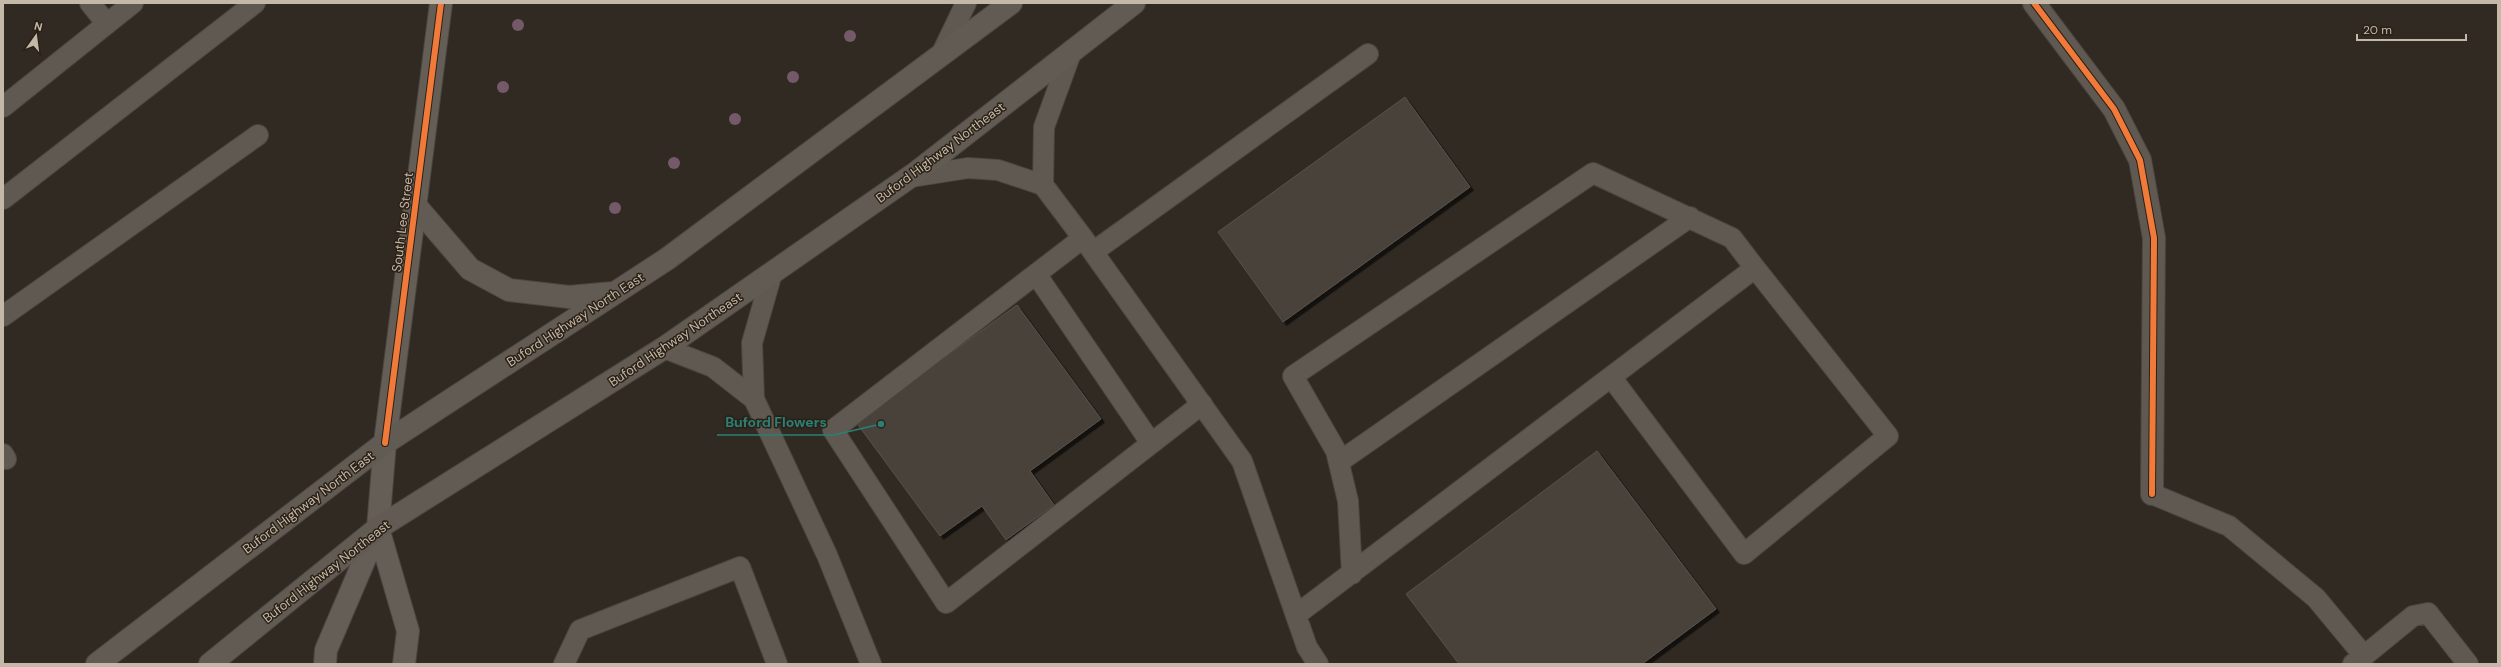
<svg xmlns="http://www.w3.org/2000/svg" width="2501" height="667" font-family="'DM Sans',sans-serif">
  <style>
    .building { fill: #48423b; stroke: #58524a; filter: url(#shadow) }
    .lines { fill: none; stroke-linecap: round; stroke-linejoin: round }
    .lane-casing { stroke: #4b4640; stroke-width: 22 }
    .street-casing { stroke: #4b4640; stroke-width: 24 }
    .secondary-casing { stroke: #4b4640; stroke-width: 24 }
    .primary-casing { stroke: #4d4740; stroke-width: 24 }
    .lane { stroke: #605951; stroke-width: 20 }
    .street { stroke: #605951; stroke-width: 22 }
    .secondary { stroke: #645e56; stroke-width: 22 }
    .primary { stroke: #615b54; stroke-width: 22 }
    .cycleway-casing { stroke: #2b2116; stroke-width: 8 }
    .cycleway { stroke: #f17a3a; stroke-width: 6 }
    .tree { fill: #745969 }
    .labels { text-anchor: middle; stroke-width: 3; stroke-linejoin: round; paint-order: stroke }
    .street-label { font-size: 13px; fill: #c4b9a9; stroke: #2b2116 }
    .leader { fill: none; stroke: #2a8077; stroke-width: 1.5 }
    .callout-dot { fill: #2a8077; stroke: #2b2116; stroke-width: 1.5 }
    .callout-label { font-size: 14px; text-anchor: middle; font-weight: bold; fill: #2a8077; stroke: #2b2116; stroke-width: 3; stroke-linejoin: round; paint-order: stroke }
  </style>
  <defs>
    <filter id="shadow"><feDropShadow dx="3.5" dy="3.5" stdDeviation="0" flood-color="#0009"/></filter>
  </defs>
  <rect width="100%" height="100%" fill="#302a23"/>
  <path class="building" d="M1405,97L1470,187L1283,322L1218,232Z
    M1017,305L1101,419L1030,471L1054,505L1006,540L982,506L940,536L856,422Z
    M1597,451L1716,609L1642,664H1459L1406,594Z"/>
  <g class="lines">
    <defs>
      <path id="lane" d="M90,3L107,24
        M941,55L966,3
        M3,107L133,3
        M911,177L968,168L998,170L1043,185L1083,238L1242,461L1307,647L1318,664
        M1043,185L1044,127L1072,50
        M3,199L255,3
        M1083,238L833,430L946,603L1202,404
        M1093,252L1368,54
        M772,273L752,343L754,399L827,555L871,664
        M1036,274L1151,443
        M3,316L258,135
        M664,348L713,367L754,399
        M3,454L6,459
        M1339,462L1690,217
        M2152,494L2229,526L2316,598L2364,656L2353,664
        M1352,574L1348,501L1336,451L1293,376L1593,173L1732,238L1755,268
        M1296,615L1755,268L1888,436L1744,554L1611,377
        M2364,656L2413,616L2428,613L2468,664
        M564,664L580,630L740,567L777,664"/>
      <path id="street" d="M2034,3L2114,109L2140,160L2154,238L2152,494"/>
      <path id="secondary" d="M378,528L408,631L404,664
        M325,664L326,650L378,528L385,443L441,3"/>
      <path id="primary" d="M415,205L470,269L509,290L569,297L613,293
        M97,664L385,443L667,259L1011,3
        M210,664L378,528L664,348L917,172L1134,3"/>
    </defs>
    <use href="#lane" class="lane-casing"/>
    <use href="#street" class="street-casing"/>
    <use href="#secondary" class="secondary-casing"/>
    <use href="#primary" class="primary-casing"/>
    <use href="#lane" class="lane"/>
    <use href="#street" class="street"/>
    <use href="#secondary" class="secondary"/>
    <use href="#primary" class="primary"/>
    <defs>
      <path id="cycleway" d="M2034,3L2114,109L2140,160L2154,238L2152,494
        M385,443L441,3"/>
    </defs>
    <use href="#cycleway" class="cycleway-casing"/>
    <use href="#cycleway" class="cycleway"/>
  </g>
  <g class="tree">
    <circle cx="518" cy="25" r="6"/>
    <circle cx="850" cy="36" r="6"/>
    <circle cx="793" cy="77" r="6"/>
    <circle cx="503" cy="87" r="6"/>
    <circle cx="735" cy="119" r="6"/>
    <circle cx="674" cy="163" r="6"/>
    <circle cx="615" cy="208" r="6"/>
  </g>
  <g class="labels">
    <g class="street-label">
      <text transform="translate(940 152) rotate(-37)" y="5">Buford Highway Northeast</text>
      <text transform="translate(402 222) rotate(-83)" y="5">South Lee Street</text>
      <text transform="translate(575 319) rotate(-33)" y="5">Buford Highway North East</text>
      <text transform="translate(675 339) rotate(-34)" y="5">Buford Highway Northeast</text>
      <text transform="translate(308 502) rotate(-37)" y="5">Buford Highway North East</text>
      <text transform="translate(326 571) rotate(-38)" y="5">Buford Highway Northeast</text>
    </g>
  </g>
  <path class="leader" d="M881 424L834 435H717"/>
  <circle class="callout-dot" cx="881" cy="424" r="4"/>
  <g class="callout-label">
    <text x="776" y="427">Buford Flowers</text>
  </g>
  <rect width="2501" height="667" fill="none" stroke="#c4b9a9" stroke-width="8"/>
  <g transform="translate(36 36) rotate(14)" stroke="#2b2116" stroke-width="3" paint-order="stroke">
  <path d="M0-3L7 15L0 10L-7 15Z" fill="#c4b9a9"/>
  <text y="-6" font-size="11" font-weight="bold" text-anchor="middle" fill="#c4b9a9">N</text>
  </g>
  <path d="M2357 34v6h109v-6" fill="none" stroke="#c4b9a9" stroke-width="2"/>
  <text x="2363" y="34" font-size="12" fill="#c4b9a9" stroke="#2b2116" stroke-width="3" paint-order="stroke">20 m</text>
</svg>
